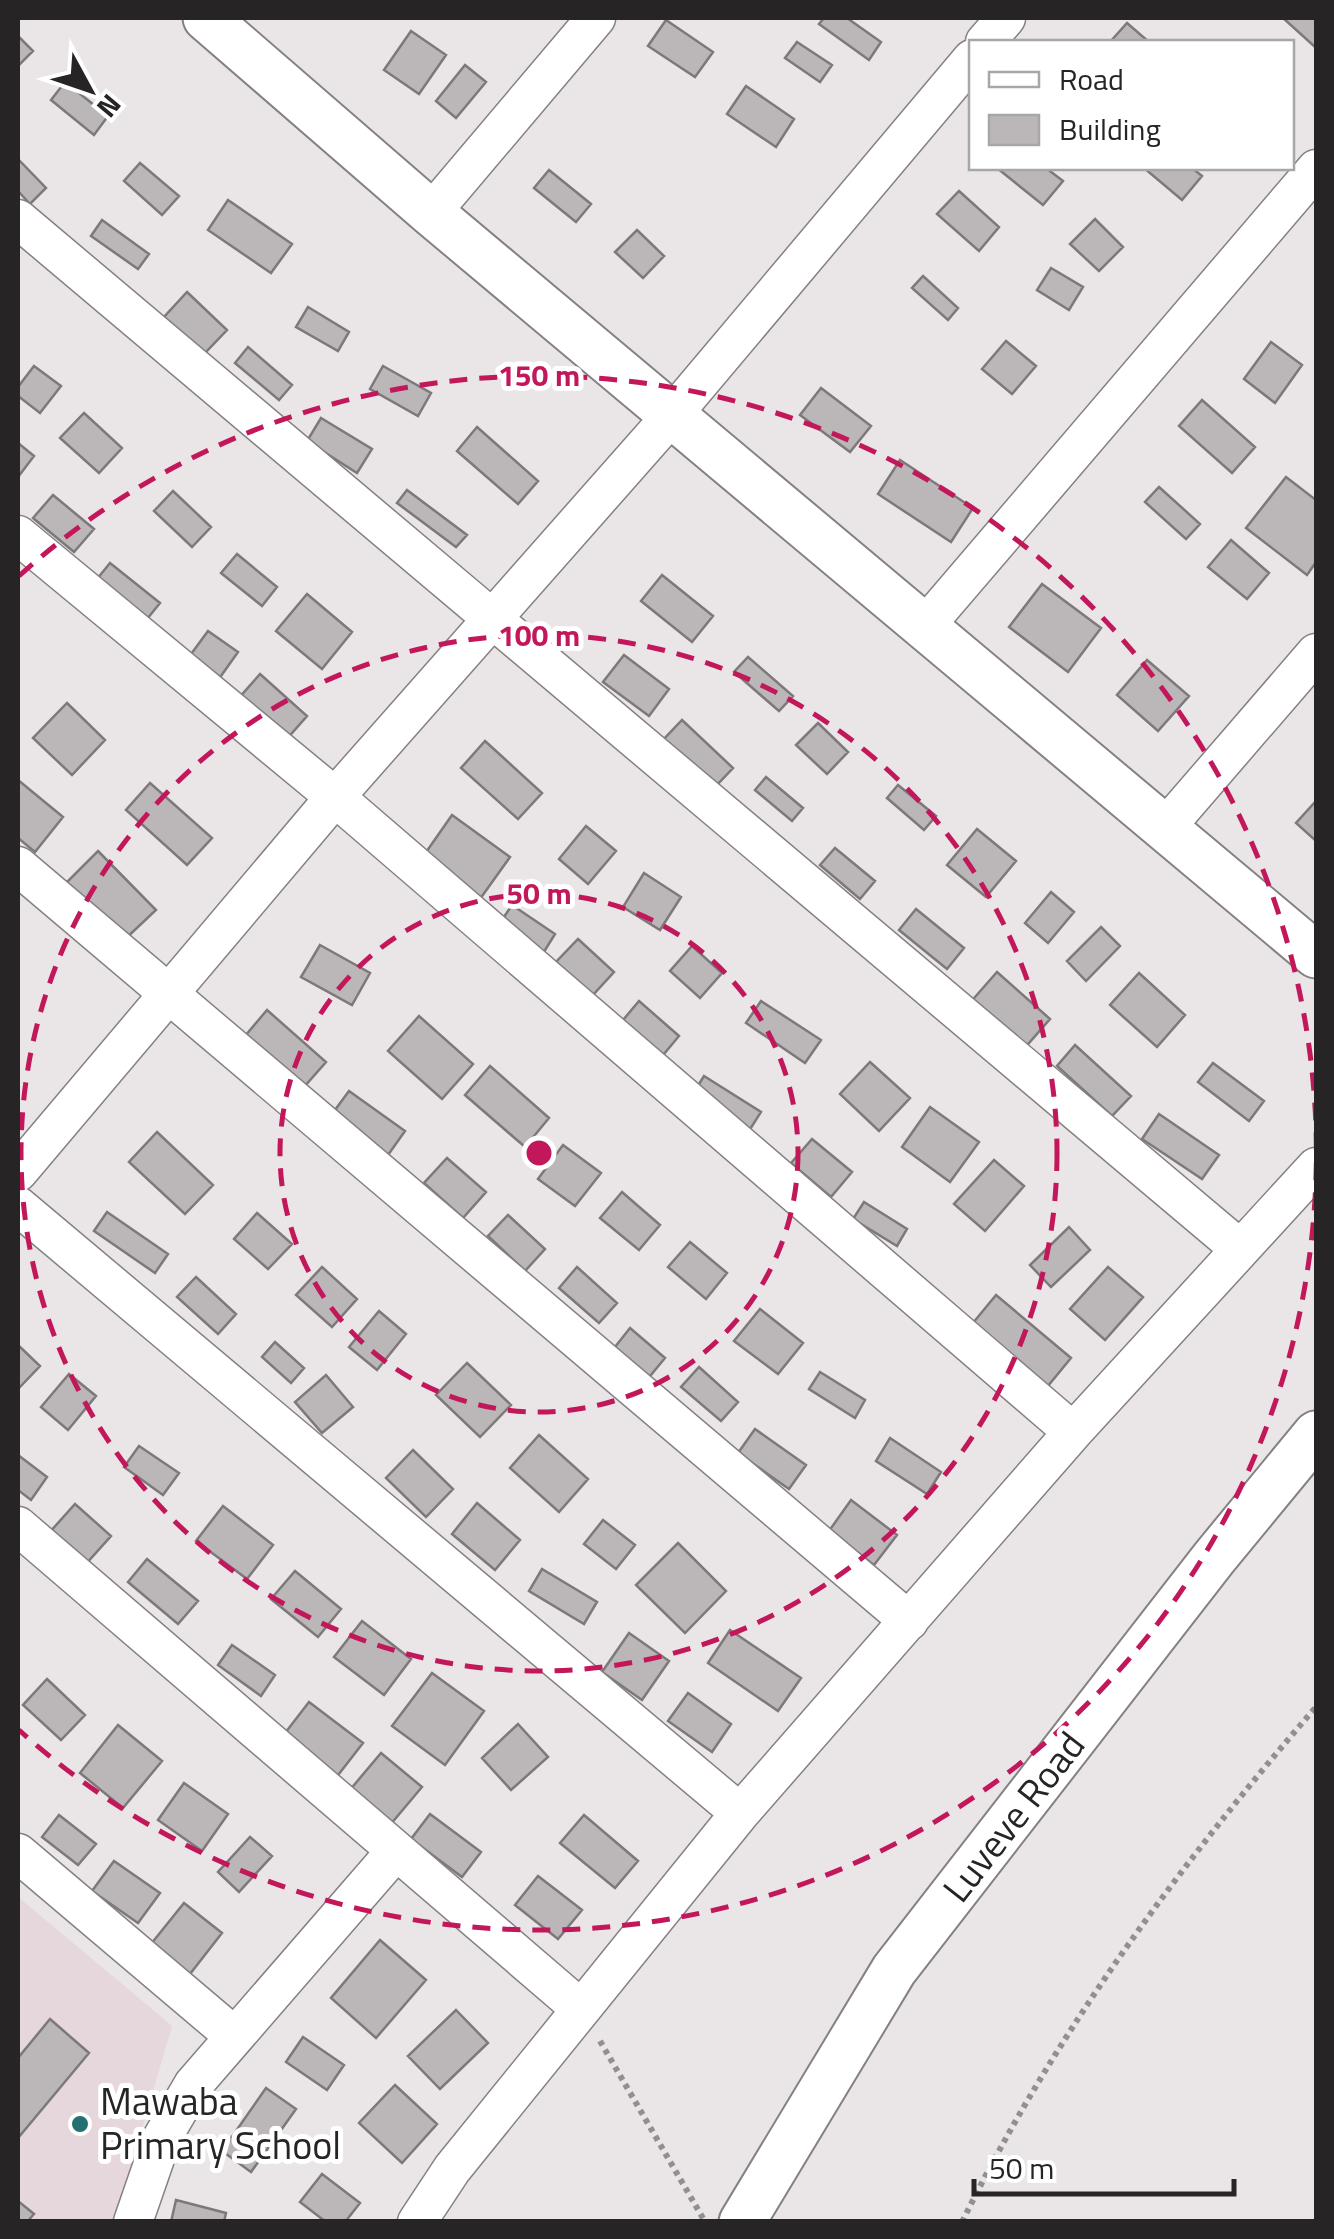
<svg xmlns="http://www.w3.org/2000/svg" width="1334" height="2239" font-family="'Titillium Web',sans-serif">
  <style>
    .built { fill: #e5d7db }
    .building { fill: #bbb7b8; stroke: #7d797a; stroke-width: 2.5 }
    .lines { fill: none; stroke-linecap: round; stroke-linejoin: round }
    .minor-casing { stroke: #858182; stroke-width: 41 }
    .tertiary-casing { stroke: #858182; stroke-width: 49 }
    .path { stroke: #928f8f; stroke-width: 6; stroke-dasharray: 5 5; stroke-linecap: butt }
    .minor { stroke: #fff; stroke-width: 38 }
    .tertiary { stroke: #fff; stroke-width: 45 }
    .ring { fill: none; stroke: #c2185b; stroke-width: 5; stroke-dasharray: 18 12 }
    .poi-dot { fill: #246f6f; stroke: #fff; stroke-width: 4 }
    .labels { text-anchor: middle; stroke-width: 10; stroke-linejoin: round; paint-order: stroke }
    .street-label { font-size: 38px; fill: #262424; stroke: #fff }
    .poi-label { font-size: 38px; fill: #262424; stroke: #fff; text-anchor: start }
    .centre { fill: #c2185b; stroke: #fff; stroke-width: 5 }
    .ring-label { font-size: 30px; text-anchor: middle; font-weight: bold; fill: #c2185b; stroke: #fff; stroke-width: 10; stroke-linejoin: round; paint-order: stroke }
  </style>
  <rect width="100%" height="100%" fill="#eae5e6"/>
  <path class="built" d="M18,1897L172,2026L115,2221H18Z"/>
  <path class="building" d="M824,18H847L881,42L869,60L819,24Z
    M1283,18H1316V43L1314,46Z
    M666,20L713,52L695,77L648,46Z
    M1127,23L1149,42H1110Z
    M411,31L446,55L419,94L384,70Z
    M18,36L33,51L18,66Z
    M797,42L832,65L820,82L785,58Z
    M465,65L486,82L456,118L436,101Z
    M65,82L108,116L94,135L51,100Z
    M746,86L794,119L776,147L727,114Z
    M18,159L46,188L30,204L18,191Z
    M140,163L179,196L162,215L124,181Z
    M997,168H1046L1063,181L1043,205Z
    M1144,168H1192L1202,176L1182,200Z
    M549,170L591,204L576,222L534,188Z
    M959,191L999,227L979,251L937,214Z
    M228,200L292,244L271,273L208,230Z
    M1095,219L1123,247L1099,271L1070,244Z
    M102,220L149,254L138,269L91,236Z
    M637,230L664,256L643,278L615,252Z
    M1051,268L1083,287L1069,310L1037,290Z
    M923,276L958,308L948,320L912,288Z
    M187,292L227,330L204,354L164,317Z
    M308,307L349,332L338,351L296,327Z
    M1006,341L1036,366L1012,394L982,369Z
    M1271,342L1302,365L1275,403L1244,379Z
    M248,347L292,385L279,400L235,363Z
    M34,366L61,386L40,413L18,396V387Z
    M383,366L431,393L418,416L370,389Z
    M821,388L871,426L850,452L800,415Z
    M1202,400L1255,447L1232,473L1179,426Z
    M84,413L122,448L99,473L60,438Z
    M321,418L372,449L357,473L307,441Z
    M477,427L538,481L518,504L457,451Z
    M18,443L34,456L18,477Z
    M900,460L973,508L951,542L878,494Z
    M1286,477L1316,500V562L1307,575L1246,528Z
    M1159,487L1200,524L1186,539L1145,502Z
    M407,490L467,535L456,547L397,503Z
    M173,491L211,527L192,547L154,511Z
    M53,495L94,529L74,552L33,518Z
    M1231,540L1269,573L1247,599L1208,567Z
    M237,554L277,587L262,606L221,573Z
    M110,563L160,603L143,624L93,584Z
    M662,575L713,616L692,642L641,601Z
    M1042,584L1101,628L1068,672L1009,627Z
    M307,594L352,632L322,669L276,631Z
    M208,631L238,652L216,683L186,661Z
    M624,655L669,689L649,716L603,682Z
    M748,657L793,696L779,711L734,672Z
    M1147,660L1189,696L1158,731L1117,695Z
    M260,674L307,716L285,741L238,699Z
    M67,703L105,740L72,775L33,738Z
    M682,720L733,768L714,788L663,740Z
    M818,723L848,752L827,774L796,745Z
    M485,741L542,793L518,819L461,768Z
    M766,777L803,808L792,821L755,790Z
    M18,780L63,817L35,852L18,838Z
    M150,783L212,838L187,865L126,810Z
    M898,785L936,816L924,830L887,798Z
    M1316,801V841L1296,823Z
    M452,815L510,857L480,899L422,858Z
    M586,826L616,851L588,884L559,859Z
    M977,829L1016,861L986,897L947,865Z
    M835,848L875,881L860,899L820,865Z
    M98,851L156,910L121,943L64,885Z
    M644,873L681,897L660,930L623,907Z
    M1051,892L1074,912L1048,943L1025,923Z
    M512,905L555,934L542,955L498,926Z
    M916,909L964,948L947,969L899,930Z
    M1101,927L1120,946L1086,981L1067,961Z
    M578,939L614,972L592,996L556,962Z
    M320,945L370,973L352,1005L301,977Z
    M692,946L722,973L700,998L670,971Z
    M997,972L1050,1019L1022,1051L968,1005Z
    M1139,973L1185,1015L1157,1047L1110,1005Z
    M639,1001L679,1036L659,1060L618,1026Z
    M761,1001L821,1040L805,1063L746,1023Z
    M267,1010L326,1062L304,1087L245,1036Z
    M419,1016L473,1064L442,1099L388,1051Z
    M1075,1045L1131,1096L1112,1116L1057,1066Z
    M870,1062L910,1098L879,1131L840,1094Z
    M1213,1063L1264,1101L1249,1121L1198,1082Z
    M490,1066L549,1118L525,1147L465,1095Z
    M704,1076L761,1112L747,1134L691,1097Z
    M349,1091L405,1131L388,1155L332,1114Z
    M930,1107L979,1142L950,1182L902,1147Z
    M1159,1114L1219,1155L1202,1179L1142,1139Z
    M157,1132L213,1185L185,1214L129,1162Z
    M812,1139L852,1172L831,1197L791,1163Z
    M563,1145L601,1173L575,1206L538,1179Z
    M447,1158L486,1192L463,1218L424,1183Z
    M994,1160L1024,1186L985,1231L954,1204Z
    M622,1192L660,1225L639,1250L600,1218Z
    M864,1202L907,1229L897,1246L853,1219Z
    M107,1212L168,1254L155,1273L94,1231Z
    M257,1213L292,1244L268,1269L234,1239Z
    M508,1215L545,1249L525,1271L488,1236Z
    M1069,1227L1090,1250L1051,1287L1030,1265Z
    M690,1242L727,1273L706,1299L668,1267Z
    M322,1267L357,1299L332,1327L296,1295Z
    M577,1267L617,1303L599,1323L559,1288Z
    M1108,1267L1143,1297L1105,1340L1070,1309Z
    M196,1277L236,1314L218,1334L177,1297Z
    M996,1295L1071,1358L1043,1392L968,1329Z
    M760,1309L803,1343L778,1374L734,1341Z
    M379,1311L406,1334L377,1370L349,1347Z
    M630,1328L665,1358L646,1381L611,1352Z
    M275,1342L304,1368L291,1383L262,1357Z
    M18,1345L40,1366L19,1388L18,1387Z
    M467,1363L511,1405L480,1437L436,1395Z
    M699,1367L738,1402L721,1421L681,1387Z
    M820,1372L865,1400L855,1418L809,1389Z
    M69,1374L96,1396L68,1430L41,1407Z
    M326,1375L353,1407L322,1433L295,1402Z
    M755,1429L806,1465L789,1489L738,1453Z
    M539,1435L588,1479L559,1512L510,1468Z
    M890,1438L941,1472L927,1494L876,1461Z
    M139,1446L179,1473L163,1495L124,1467Z
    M413,1450L453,1489L426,1517L386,1478Z
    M18,1455L47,1477L31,1500L18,1490Z
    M851,1500L897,1535L874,1565L829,1531Z
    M477,1503L520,1540L495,1570L452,1534Z
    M75,1504L111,1536L85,1565L49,1533Z
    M223,1506L273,1545L247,1579L196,1541Z
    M603,1520L635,1545L616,1569L584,1544Z
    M678,1543L726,1591L685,1633L636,1585Z
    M147,1559L198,1601L178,1624L128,1582Z
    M542,1569L597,1602L584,1624L529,1591Z
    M295,1571L341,1609L318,1637L271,1599Z
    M362,1621L411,1659L384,1695L334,1657Z
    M730,1630L801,1678L778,1711L708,1663Z
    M629,1633L669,1661L642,1700L602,1672Z
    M232,1645L275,1675L261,1696L218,1665Z
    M432,1673L484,1711L445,1765L392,1726Z
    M47,1679L85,1715L61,1740L23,1705Z
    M688,1693L731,1724L712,1752L668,1721Z
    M309,1702L363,1743L335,1779L282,1737Z
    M518,1724L548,1757L511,1790L482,1758Z
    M118,1725L162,1761L123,1808L80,1773Z
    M381,1753L422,1787L390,1825L349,1791Z
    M184,1783L228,1814L202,1851L158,1820Z
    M430,1814L481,1852L462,1877L411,1839Z
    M59,1815L96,1844L78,1865L42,1837Z
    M584,1815L638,1861L615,1888L560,1843Z
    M250,1837L272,1856L239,1892L218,1872Z
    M114,1861L160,1893L138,1923L92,1891Z
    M538,1876L582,1910L558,1939L515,1905Z
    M184,1903L222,1933L190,1974L151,1944Z
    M380,1940L426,1980L376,2038L331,1998Z
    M456,2010L488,2043L440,2089L408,2056Z
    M50,2019L89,2053L18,2138V2058Z
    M303,2037L344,2065L327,2090L286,2062Z
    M395,2085L437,2124L402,2163L359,2123Z
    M266,2088L296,2109L251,2172L222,2151Z
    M322,2174L360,2203L345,2222H326L300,2202Z
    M176,2200L226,2213L224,2222H171Z
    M18,2201L34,2214L27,2222H18Z"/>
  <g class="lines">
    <defs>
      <path id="minor" d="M985,42L1006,18
        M431,213L596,18
        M18,219L1240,1249
        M18,535L335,797L1073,1432
        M926,625L1316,169
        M1165,828L1316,653
        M18,866L909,1621
        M18,1172L335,797L673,414L972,59
        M18,1206L740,1813
        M18,1526L581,2009
        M18,1853L234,2036
        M133,2222L162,2138L193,2085L395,1852
        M417,2222L452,2169L740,1813L1073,1432L1316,1167"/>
      <path id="tertiary" d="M206,18L431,213L1316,955
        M742,2222L894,1970L1214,1558L1316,1434"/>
    </defs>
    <use href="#minor" class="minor-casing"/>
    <use href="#tertiary" class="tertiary-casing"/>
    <path class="path" d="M600,2041L704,2220
      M962,2222C1055,2033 1179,1865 1316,1707"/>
    <use href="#minor" class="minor"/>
    <use href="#tertiary" class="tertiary"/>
  </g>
  <g class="ring">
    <circle cx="539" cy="1153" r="259"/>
    <circle cx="539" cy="1153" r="518"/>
    <path d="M19 576A777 777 0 1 1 19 1730"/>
  </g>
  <circle class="poi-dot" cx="80" cy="2124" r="10"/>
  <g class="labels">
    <g class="street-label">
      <text transform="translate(1014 1817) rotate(-52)" y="13">Luveve Road</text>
    </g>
    <g class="poi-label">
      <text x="100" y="2115">Mawaba<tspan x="100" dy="44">Primary School</tspan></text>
    </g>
  </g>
  <circle cx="539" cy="1153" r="15" class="centre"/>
  <g class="ring-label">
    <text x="539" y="386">150 m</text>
    <text x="539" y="646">100 m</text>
    <text x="539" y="904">50 m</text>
  </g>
  <rect width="1334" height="2239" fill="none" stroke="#262424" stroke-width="40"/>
  <rect x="969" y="40" width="325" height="130" fill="#ffffff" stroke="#a8a7a7" stroke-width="2.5"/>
  <rect x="989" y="72" width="50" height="15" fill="#ffffff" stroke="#a8a7a7" stroke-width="2.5"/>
  <text x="1059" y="90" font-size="30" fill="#262424">Road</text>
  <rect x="989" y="115" width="50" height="30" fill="#bbb7b8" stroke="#a8a7a7" stroke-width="2.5"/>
  <text x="1059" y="140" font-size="30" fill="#262424">Building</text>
  <g transform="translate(90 90) rotate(130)" stroke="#ffffff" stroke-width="8" paint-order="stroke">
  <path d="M0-8L18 38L0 25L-18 38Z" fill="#262424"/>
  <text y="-15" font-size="28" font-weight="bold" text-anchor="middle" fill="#262424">N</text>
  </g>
  <path d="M974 2179v15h260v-15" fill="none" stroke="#262424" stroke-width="5"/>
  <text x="989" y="2179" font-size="30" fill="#262424" stroke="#ffffff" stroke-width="8" paint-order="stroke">50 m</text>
</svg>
